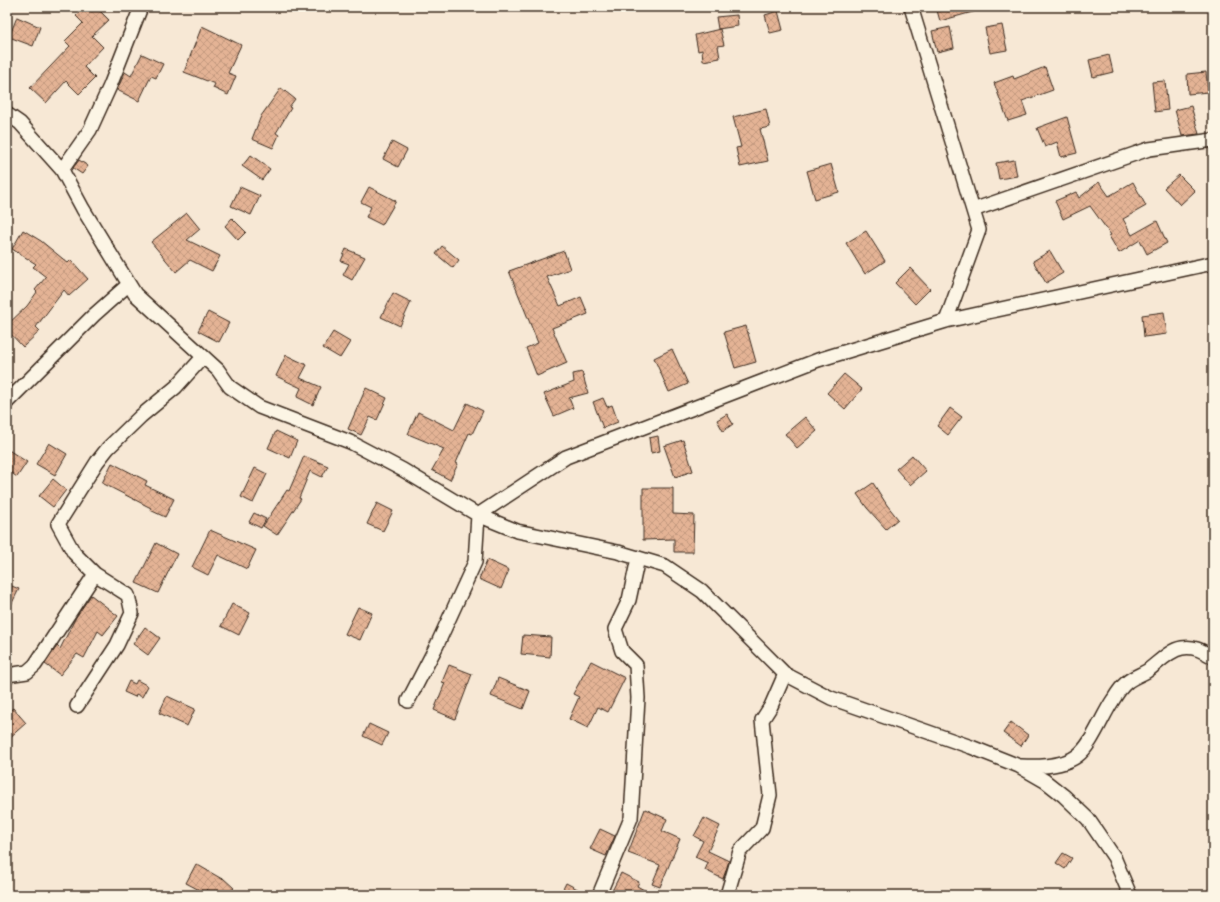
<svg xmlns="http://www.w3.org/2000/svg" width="1220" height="902" font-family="'Shantell Sans',sans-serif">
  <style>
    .building { fill: url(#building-cross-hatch); stroke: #3b2a1e }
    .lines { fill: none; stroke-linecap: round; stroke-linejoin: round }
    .minor-casing { stroke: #3b2a1e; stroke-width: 16 }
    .minor { stroke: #fcf5e5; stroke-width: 13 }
  </style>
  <defs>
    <pattern id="building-cross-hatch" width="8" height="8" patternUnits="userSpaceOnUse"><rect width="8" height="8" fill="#e4b395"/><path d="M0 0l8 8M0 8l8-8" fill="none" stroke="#c49a80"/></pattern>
  </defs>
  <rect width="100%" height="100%" fill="#f7e8d5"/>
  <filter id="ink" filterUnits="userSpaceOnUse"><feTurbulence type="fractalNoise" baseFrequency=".025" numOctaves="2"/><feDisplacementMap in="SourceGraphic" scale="8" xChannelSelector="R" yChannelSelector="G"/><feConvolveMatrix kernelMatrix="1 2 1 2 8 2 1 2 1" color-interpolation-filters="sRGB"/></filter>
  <g filter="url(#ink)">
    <path class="building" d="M85,7H96L109,20L92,36L103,47L84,67L95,78L79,94L66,81L46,103L30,88L70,46L65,41L83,23L76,16Z
      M936,7H979L980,10L940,21Z
      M778,11L783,30L770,33L765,15Z
      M737,15L738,26L718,29L716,17Z
      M17,17L40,27L33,46L9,37Z
      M1002,25L1007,50L990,53L985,28Z
      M202,26L241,45L228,73L236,76L228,95L213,88L215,84L184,72Z
      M950,27L954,48L937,52L932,31Z
      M720,29L724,45L718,46L720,58L703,61L702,50L698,51L695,35Z
      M142,54L163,64L156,78L151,76L139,101L117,90L125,72L131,76Z
      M1109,55L1113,72L1093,77L1089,60Z
      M1045,67L1053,90L1022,101L1027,115L1008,121L994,83L1013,76L1014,79Z
      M1206,72L1208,92L1188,94L1187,74Z
      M1165,81L1168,110L1155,112L1152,82Z
      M281,88L295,99L289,107L291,108L276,133L279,135L273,148L252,139L261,116Z
      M1191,106L1199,134L1182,136L1175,110Z
      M766,109L770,127L760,129L768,161L740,167L736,148L741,147L733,117Z
      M1067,117L1077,153L1061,157L1057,142L1045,147L1037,128Z
      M392,142L407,150L398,167L383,159Z
      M251,155L270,169L262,180L242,166Z
      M79,160L88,166L82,174L73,168Z
      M1014,160L1017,176L999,179L996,163Z
      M831,164L839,192L815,199L807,171Z
      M1179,175L1195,191L1180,205L1164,188Z
      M1099,182L1109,196L1133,182L1146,206L1123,219L1132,235L1157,221L1167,243L1147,254L1140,240L1119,253L1109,236L1111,235L1090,206L1063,219L1055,201L1076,192L1079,198Z
      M240,187L260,196L251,215L231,206Z
      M369,187L396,201L382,225L366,217L371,207L361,202Z
      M187,213L200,229L187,240L220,256L212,271L190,260L176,272L151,242Z
      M232,218L246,232L238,240L225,226Z
      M23,230L41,241L68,263L71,260L88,279L69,296L64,290L36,327L40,331L23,347L7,330V325L27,306L37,292L35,290L46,277L33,267L36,264L12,249Z
      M866,231L885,261L865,274L846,243Z
      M442,246L459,260L453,268L436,254Z
      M346,249L365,257L352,280L343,275L349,264L341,261Z
      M564,251L570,269L547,277L560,306L581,297L588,314L552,328L567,363L537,376L526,348L538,343L509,271Z
      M1050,251L1063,273L1046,283L1033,261Z
      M910,268L930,289L915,304L895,283Z
      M393,293L411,302L400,326L381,317Z
      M208,312L229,323L219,342L198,331Z
      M1164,312L1167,334L1144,337L1142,315Z
      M746,326L756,362L735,368L724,332Z
      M333,332L350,342L340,358L323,348Z
      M672,349L688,384L669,392L654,358Z
      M286,355L307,365L300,378L321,387L313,405L297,397L301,388L276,376Z
      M582,372L588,393L569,398L573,408L554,416L544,394L574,382L573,374Z
      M844,374L862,389L845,409L827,393Z
      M366,388L387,398L377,420L370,417L361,435L348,429Z
      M603,398L607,407L612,405L618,422L603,428L593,402Z
      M467,403L483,411L472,434L469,433L456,463L458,464L450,480L432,470L444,449L408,434L418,412L454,430Z
      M950,408L962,417L948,435L937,426Z
      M727,414L733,424L723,431L717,420Z
      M805,417L817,431L797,448L785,434Z
      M276,431L297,441L290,458L268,448Z
      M658,436L660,451L651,453L649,438Z
      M683,440L693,471L675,477L664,446Z
      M49,443L67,454L55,475L36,464Z
      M7,449L27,462L17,477L7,470Z
      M912,455L926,471L910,485L896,469Z
      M304,456L328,466L322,477L310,471L299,498L301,499L277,535L263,526L287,490L289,491Z
      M112,463L147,481L145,485L174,499L165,517L150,510L151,508L102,483Z
      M255,468L267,474L253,503L241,497Z
      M53,479L66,490L53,507L39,496Z
      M873,483L887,505L898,519L886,529L867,508L857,494Z
      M643,488H673V514L694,515L693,552H674V539L643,540Z
      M377,503L393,511L383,531L367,524Z
      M254,513L266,519L261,528L249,522Z
      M210,530L256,550L247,569L218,555L208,575L192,567Z
      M156,543L177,554L158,593L136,583Z
      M487,560L509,570L501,589L479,579Z
      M7,584L19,589L7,613Z
      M91,595L118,616L103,635L98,631L84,658L77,654L60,675L45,664L57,646L60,649L76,617Z
      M232,604L250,613L239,635L221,626Z
      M358,607L372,613L360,640L345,634Z
      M145,627L160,638L148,655L133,644Z
      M523,635L551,637L550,657L521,654Z
      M591,661L625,678L608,712L598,707L588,728L569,719L579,697L573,694Z
      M449,665L472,674L455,719L434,710L445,683L442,682Z
      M498,678L530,691L523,709L491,696Z
      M137,680L148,686L142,697L136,694L135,697L124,692L129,681L135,684Z
      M167,696L195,709L187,726L159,713Z
      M13,708L26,723L7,740V713Z
      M1011,722L1028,735L1021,746L1003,733Z
      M369,724L388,733L382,745L363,736Z
      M645,809L667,819L662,831L680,839L660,887L652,884L660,865L628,853Z
      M704,818L720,826L708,851L729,861L723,879L705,870L708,863L695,857L703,841L694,836Z
      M600,829L615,836L606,856L590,849Z
      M1063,853L1072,858L1065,869L1056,863Z
      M196,864L222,879L223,878L234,888L227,895H213L207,889L205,893L186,883Z
      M621,873L639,882L637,886L653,895H610Z
      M566,883L589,895H560Z"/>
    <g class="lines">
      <defs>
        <path id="minor" d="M911,7L979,230L946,321
          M7,114L20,123L62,170L83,209L135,294L218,370L230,387L259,407L350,442L403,470L478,515L517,531L618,552L665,566L702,591L785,674L831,698L971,747L1019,766L1045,781L1064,796L1088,819L1114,857L1130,895
          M62,170L90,130L110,86L141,7
          M973,210L1149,149L1213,140
          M7,402L94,315L129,284
          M7,675L27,672L35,665L95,574L74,553L58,524L97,462L108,448L141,416L176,387L203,357
          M408,701L437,645L475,562L478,515L566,457L818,360L946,321L1213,263
          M77,706L117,645L132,613L128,595L95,574
          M1021,766C1038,767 1062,767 1077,756C1092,745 1102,716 1113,700C1116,695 1121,687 1126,683C1131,678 1140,675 1147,671C1157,664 1169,650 1182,648C1195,646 1202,651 1213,657
          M599,895L631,818L638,698L636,665L622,651L615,629L629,600L638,558
          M727,895L740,851L762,828L770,795L762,720L771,706L785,674"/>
      </defs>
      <use href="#minor" class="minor-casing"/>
      <use href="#minor" class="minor"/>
    </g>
  </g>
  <rect width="1220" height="902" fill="none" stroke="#fcf5e5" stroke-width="24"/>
  <rect x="12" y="12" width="1196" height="878" fill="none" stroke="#3b2a1e" stroke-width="1.5" filter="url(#ink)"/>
</svg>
